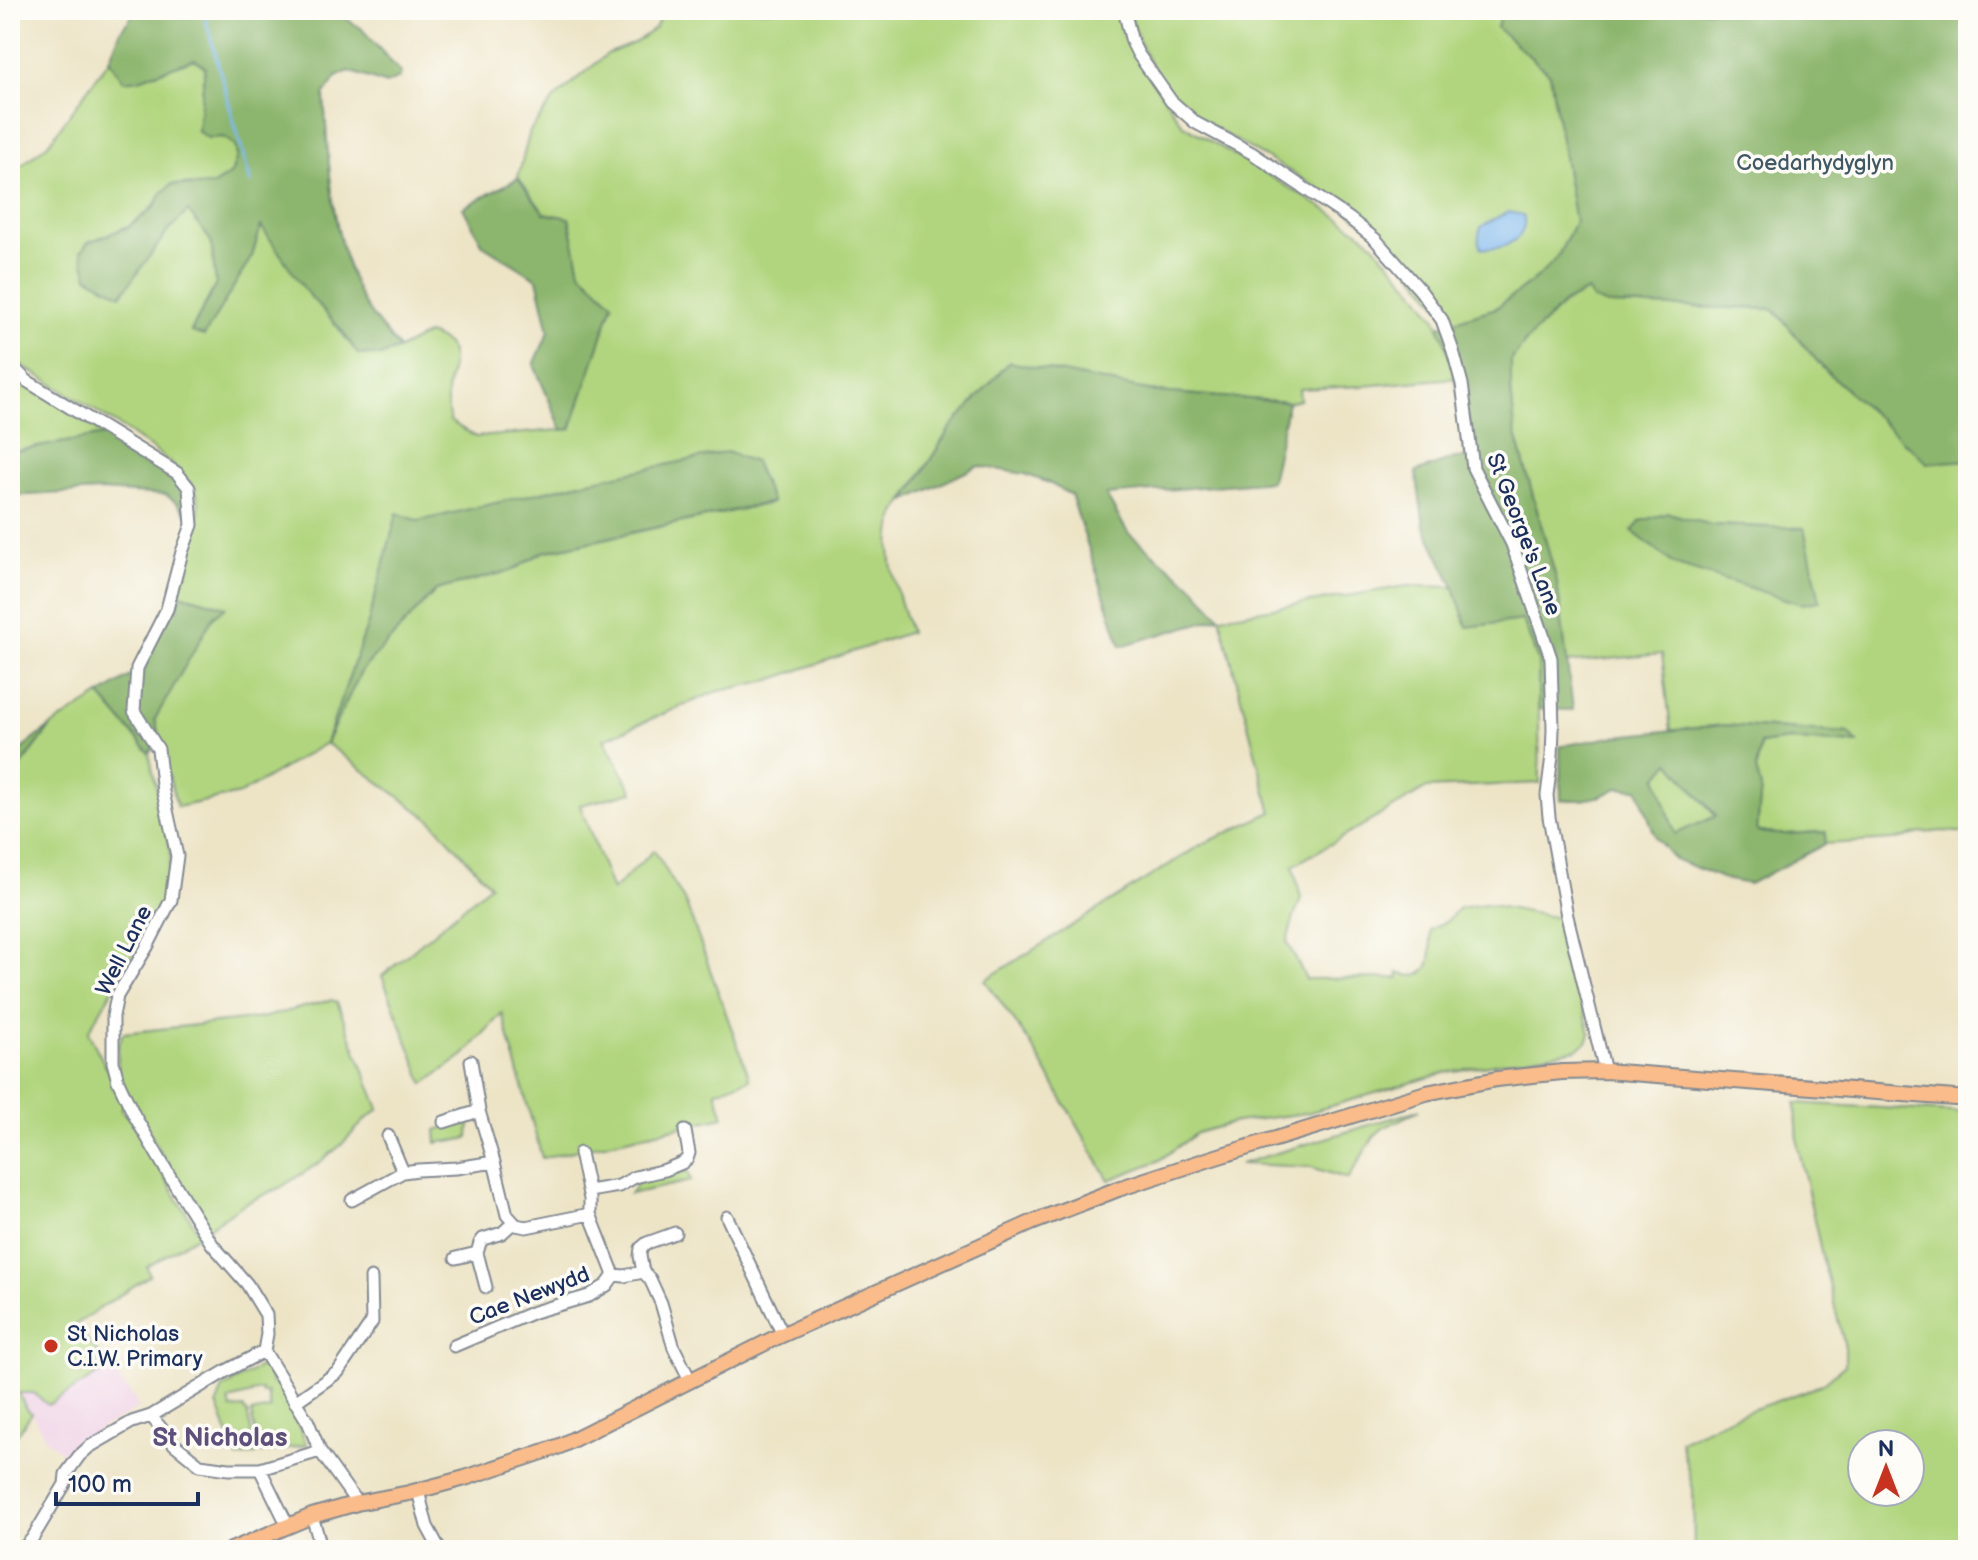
<svg xmlns="http://www.w3.org/2000/svg" width="1978" height="1560" font-family="'Balsamiq Sans',sans-serif">
  <style>
    .built { fill: #efd0e6 }
    .green { fill: #b1d57e; stroke: #66826e; stroke-width: 2; fill-rule: evenodd }
    .forest { fill: #8cb66d; stroke: #547266; stroke-width: 2; fill-rule: evenodd }
    .water { fill: #7eb8ef; stroke: #4c74a6; stroke-width: 2 }
    .lines { fill: none; stroke-linecap: round; stroke-linejoin: round }
    .stream { stroke: #7eb8ef; stroke-width: 3 }
    .minor-casing { stroke: #848a92; stroke-width: 15 }
    .major-casing { stroke: #848a92; stroke-width: 18 }
    .minor { stroke: #fff; stroke-width: 11 }
    .major { stroke: #f9bc8a; stroke-width: 14 }
    .poi-dot { fill: #c8321e; stroke: #fdfcf7; stroke-width: 3 }
    .labels { text-anchor: middle; stroke-width: 7; stroke-linejoin: round; paint-order: stroke }
    .park-label { font-size: 22px; fill: #405866; stroke: #fdfcf7 }
    .street-label { font-size: 22px; fill: #1b2f5e; stroke: #fdfcf7 }
    .poi-label { font-size: 22px; fill: #1b2f5e; stroke: #fdfcf7; text-anchor: start }
    .quarter-label { font-size: 26px; font-weight: bold; fill: #5f507b; stroke: #fdfcf7 }
  </style>
  <rect width="100%" height="100%" fill="#fdfcf7"/>
  <filter id="ink" filterUnits="userSpaceOnUse"><feTurbulence type="fractalNoise" baseFrequency=".0125" numOctaves="2"/><feDisplacementMap in="SourceGraphic" scale="16" xChannelSelector="R" yChannelSelector="G"/><feConvolveMatrix kernelMatrix="1 2 1 2 8 2 1 2 1" color-interpolation-filters="sRGB"/></filter>
  <filter id="wash" filterUnits="userSpaceOnUse"><feTurbulence type="fractalNoise" baseFrequency=".006" numOctaves="4" result="noise"/><feDisplacementMap in="SourceGraphic" scale="32" xChannelSelector="R" yChannelSelector="G"/><feGaussianBlur stdDeviation="1.8" result="paint"/><feColorMatrix in="noise" values="0 0 0 0 0 0 0 0 0 0 0 0 0 0 0 0 0 1.4 0 .05"/><feComposite in="paint" operator="in"/></filter>
  <g filter="url(#wash)">
    <rect width="100%" height="100%" fill="#ede4c6"/>
    <path class="built" d="M74,1325L110,1367L130,1393L139,1408L94,1432L97,1437L70,1459L45,1438L32,1414L26,1410L19,1393Z"/>
    <path class="green" d="M664,10H1118L1124,36L1182,124L1330,212L1368,238L1415,291L1436,319L1448,347L1455,378L1363,386L1299,389L1300,400L1288,402L1157,392L951,427L896,513C881,555 898,592 910,632L770,680L715,692L604,739L633,792L580,805L612,891L654,850L686,904L750,1079L716,1091L724,1117L542,1158L502,1013L464,1055L424,1084L382,976L490,885L432,821L326,743L240,794L177,807L154,719L213,617L225,607L180,594L177,587C184,564 203,520 198,498C189,458 48,385 10,357V167L22,165L49,143L109,60L124,81L139,79L194,59L205,67L198,131L208,138L223,137L235,145L237,156L231,174L213,185L196,186L184,184L162,193C145,223 119,231 88,242L169,230L188,210L211,241L216,284L191,331L252,256L261,226L358,354L380,356L399,349L427,334C465,345 449,367 447,394C446,404 448,412 450,421L476,437L571,429L613,303L580,271L569,218L544,213L518,177L530,131L555,98L607,54L636,42L655,28ZM754,462L772,503L543,552L513,570L436,590L362,670L329,734L368,623L419,521L589,481Z
      M1129,10H1501L1498,28L1550,74L1575,222L1557,258L1538,277L1496,308L1452,322C1428,292 1404,259 1376,233C1360,219 1340,205 1322,192C1240,134 1157,122 1129,10Z
      M1587,291L1607,305L1774,309L1823,368L1927,462L1968,460V833L1943,831L1921,833L1894,840L1825,844V832C1802,832 1778,837 1757,831L1761,787L1756,770L1760,744L1789,740L1857,743L1849,733L1723,725L1671,731L1662,654L1567,663L1557,582L1515,431L1511,389V361L1527,340L1564,303ZM1668,513L1712,525L1803,529L1633,531Z
      M10,369L24,381L104,435L10,452Z
      M1407,586L1454,587L1467,627L1523,620L1538,661L1540,783L1427,788L1293,866L1301,898L1293,920L1287,942L1306,979L1399,978L1398,973C1433,985 1433,955 1430,930L1448,920L1459,908L1485,904L1560,918L1590,1033L1587,1042L1577,1049L1444,1073L1307,1113L1236,1122L1197,1133L1158,1161L1109,1180L1030,1043L985,980L1199,846L1272,812L1263,782L1220,617Z
      M100,695L149,753L171,855L164,901L88,1032L124,1102L121,1111L130,1118L178,1200L200,1234L147,1267L150,1275L75,1325L110,1367L48,1405L34,1393H19L26,1409L32,1413L10,1444V782L51,726Z
      M1670,761L1716,817L1675,835L1657,778Z
      M331,1000L337,1002L379,1109L366,1119L340,1146L319,1163L281,1187L244,1204L208,1228L171,1170L126,1093L118,1071V1047L123,1033L261,1018Z
      M1796,1103L1968,1113V1550H1694L1693,1489L1680,1441L1731,1417L1814,1388L1824,1383L1845,1365V1347L1822,1256L1798,1146ZM1862,1444H1910V1492H1862Z
      M1419,1110L1383,1128L1374,1136L1348,1179L1311,1167L1240,1164Z
      M467,1121L470,1125L469,1137C459,1142 448,1140 437,1143L436,1130Z
      M679,1170L688,1172L691,1181L630,1194L638,1182Z
      M266,1364L272,1383L280,1385L307,1445L260,1453L251,1413L270,1409L267,1393L262,1394L261,1390L252,1392V1394L229,1400L231,1409L244,1408L245,1412H247L256,1454L237,1458L217,1404L223,1388Z"/>
    <path class="forest" d="M137,10H332L361,28L401,73L399,78L386,84L349,71L336,77L324,95C329,164 330,237 362,300C371,317 387,333 399,349L380,356L358,354L341,330L307,293L261,226L252,256L204,336L191,332L216,284L211,241L188,211L169,230L121,295L88,277L81,252L88,242L128,227L154,208L162,193L172,184L196,186L213,185L231,174L237,156L235,145L223,137L208,138L198,131L205,67L194,59L139,79L124,81L109,60L121,30Z
      M1501,10H1968V460L1927,463L1823,368L1774,309L1607,305L1594,300L1587,291L1564,303L1527,340L1511,360V389L1515,431L1557,582L1573,710L1538,709V661L1523,620L1467,627L1454,587L1424,526L1416,472L1455,458H1466C1460,413 1457,368 1439,326L1496,308L1538,277L1557,258L1575,222L1550,74L1497,28Z
      M518,178L544,213L569,218L580,271L613,303L571,429L562,430L534,365L549,331L537,279L483,245L463,208Z
      M1009,362L1157,392L1288,402L1271,481L1106,495L1128,533L1194,587L1220,617L1121,646L1071,495L1049,483L1025,474L978,466L905,501L951,427Z
      M104,435L173,474L184,486L186,513L178,504L166,495L100,491L10,496V452Z
      M727,452L754,462L772,502L543,552L513,570L436,590L362,670L326,743L368,623L397,513L419,521L589,481Z
      M1668,513L1712,525L1804,528L1820,601L1801,604L1674,564L1632,531L1641,521Z
      M180,594L226,607L213,617L155,719L160,740L149,753L100,695L132,675L164,621L178,608Z
      M1723,725L1849,733L1858,743L1789,740L1760,744L1756,770L1761,787L1757,831C1778,837 1803,832 1826,832L1825,844L1749,884L1724,879L1674,859L1656,838L1638,789L1617,788L1602,796L1582,800H1561L1560,746L1618,736ZM1670,762L1716,816L1675,834L1657,778Z
      M51,726L11,779L10,782V758Z"/>
    <path class="water" d="M1508,212L1523,215C1530,239 1502,251 1481,248C1477,241 1479,234 1481,227Z"/>
    <g class="lines">
      <path class="stream" d="M203,10L251,183"/>
    </g>
  </g>
  <g filter="url(#ink)">
    <g class="lines">
      <defs>
        <path id="minor" d="M1124,10L1132,42L1138,54L1171,101L1196,123L1252,153L1350,219L1375,239L1420,290L1442,320L1453,351L1462,384L1473,468L1512,544L1551,658L1553,729L1552,756L1547,795L1549,817L1567,916L1605,1071
          M10,364L27,381L177,473L189,488L192,525L182,552L167,609L137,668L134,711L158,749L163,792L177,856L171,900L147,947L117,996L113,1016V1062L118,1081L134,1115L169,1175L212,1244L247,1284L266,1315L267,1334L264,1351L308,1422L320,1451L357,1503
          M471,1061L479,1111L494,1162
          M444,1122L479,1111
          M388,1136L403,1172
          M580,1153L590,1199V1214L614,1275
          M589,1191L619,1186L635,1177L665,1170L682,1163L687,1159L689,1153L685,1131
          M352,1200L403,1172L418,1170L456,1168L494,1162L507,1215L516,1225L526,1227L590,1214
          M727,1217L783,1335
          M675,1233L647,1243L641,1248L640,1256L643,1272L650,1279L661,1303L674,1348L690,1380
          M456,1258L477,1253
          M486,1287L477,1253L480,1243L483,1239L502,1233L513,1223
          M454,1346L534,1312L589,1296L607,1285L614,1275L624,1276L643,1272
          M295,1402L338,1372L372,1322L371,1278
          M151,1416L174,1444L200,1465L229,1469H260L320,1451
          M260,1469L288,1526
          M418,1491L427,1526L440,1550
          M312,1516L322,1550
          M22,1550L32,1539L65,1484L66,1474L79,1456L89,1447L132,1422L151,1416L226,1371L264,1351"/>
        <path id="major" d="M231,1550L312,1516L357,1503L409,1493L465,1478L560,1446L775,1338L1031,1223L1118,1189L1216,1157L1426,1093L1497,1079L1562,1072L1605,1071L1968,1099"/>
      </defs>
      <use href="#minor" class="minor-casing"/>
      <use href="#major" class="major-casing"/>
      <use href="#minor" class="minor"/>
      <use href="#major" class="major"/>
    </g>
  </g>
  <circle class="poi-dot" cx="51" cy="1346" r="8"/>
  <g class="labels">
    <g class="park-label">
      <text x="1815" y="170">Coedarhydyglyn</text>
    </g>
    <g class="street-label">
      <text transform="translate(1525 534) rotate(69)" y="8">St George's Lane</text>
      <text transform="translate(123 950) rotate(-63)" y="8">Well Lane</text>
      <text transform="translate(529 1295) rotate(-21)" y="8">Cae Newydd</text>
    </g>
    <g class="poi-label">
      <text x="67" y="1341">St Nicholas<tspan x="67" dy="25">C.I.W. Primary</tspan></text>
    </g>
    <g class="quarter-label">
      <text x="220" y="1446">St Nicholas</text>
    </g>
  </g>
  <rect width="1978" height="1560" fill="none" stroke="#fdfcf7" stroke-width="40"/>
  <g transform="translate(1886 1468)"><circle r="38" fill="#fdfcf7" stroke="#a3aaba" stroke-width="2"/>
  <path d="M0-6L14 30L0 20L-14 30Z" fill="#c8321e"/>
  <text y="-12" font-size="22" font-weight="bold" text-anchor="middle" fill="#1b2f5e">N</text>
  </g>
  <path d="M56 1492v12h142v-12" fill="none" stroke="#1b2f5e" stroke-width="4"/>
  <text x="68" y="1492" font-size="24" fill="#1b2f5e" stroke="#fdfcf7" stroke-width="6" paint-order="stroke">100 m</text>
</svg>
